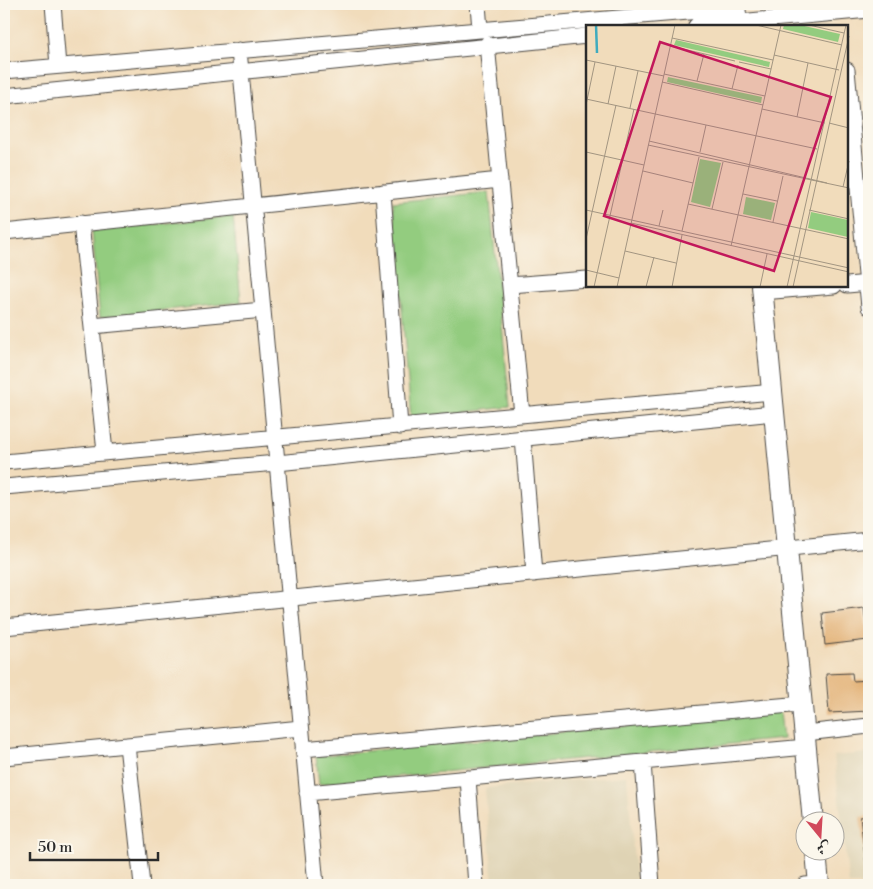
<svg xmlns="http://www.w3.org/2000/svg" width="873" height="889" font-family="'Libre Bodoni',Amiri,serif">
  <style>
    .built { fill: #dfd3b4 }
    .green { fill: #93cc7f; stroke: #5f7c55 }
    .building { fill: #e3b278 }
    .lines { fill: none; stroke-linecap: round; stroke-linejoin: round }
    .minor-casing { stroke: #494641; stroke-width: 17 }
    .tertiary-casing { stroke: #494641; stroke-width: 22 }
    .minor { stroke: #fff; stroke-width: 15 }
    .tertiary { stroke: #fff; stroke-width: 20 }
    .inset-river { fill: none; stroke: #3fabbe; stroke-width: 2.5 }
    .inset-road { fill: none; stroke: #a29581; stroke-width: 1 }
    .view { fill: #c2185b; fill-opacity: 0.15; stroke: #c2185b; stroke-width: 2.5 }
    .inset-edge { fill: none; stroke: #2b2b2b; stroke-width: 2.5 }
  </style>
  <rect width="100%" height="100%" fill="#fbf7ec"/>
  <filter id="ink" filterUnits="userSpaceOnUse"><feTurbulence type="fractalNoise" baseFrequency=".02" numOctaves="2"/><feDisplacementMap in="SourceGraphic" scale="10" xChannelSelector="R" yChannelSelector="G"/><feConvolveMatrix kernelMatrix="1 2 1 2 8 2 1 2 1" color-interpolation-filters="sRGB"/></filter>
  <filter id="wash" filterUnits="userSpaceOnUse"><feTurbulence type="fractalNoise" baseFrequency=".0096" numOctaves="4" result="noise"/><feDisplacementMap in="SourceGraphic" scale="20" xChannelSelector="R" yChannelSelector="G"/><feGaussianBlur stdDeviation="1.12" result="paint"/><feColorMatrix in="noise" values="0 0 0 0 0 0 0 0 0 0 0 0 0 0 0 0 0 1.4 0 .05"/><feComposite in="paint" operator="in"/></filter>
  <g filter="url(#wash)">
    <rect width="100%" height="100%" fill="#f1dcbb"/>
    <path class="built" d="M869,753V885H849L834,756Z
      M627,776L636,884L493,885L485,788Z"/>
    <path class="green" d="M489,192L510,407L411,418L393,202Z
      M233,216L241,302L100,317L92,231Z
      M780,711L783,739L319,784L316,756Z"/>
    <g id="blocks">
      <path class="building" d="M864,608L868,640L825,645L822,613Z
        M852,673L853,681L869,680V711L829,713L826,674Z
        M869,816V875L867,873L860,817Z"/>
    </g>
  </g>
  <g filter="url(#ink)">
    <use href="#blocks" fill-opacity="0" stroke="#494641" stroke-width="1"/>
    <g class="lines">
      <defs>
        <path id="minor" d="M53,4L58,66
          M478,4L480,30
          M696,26L869,10
          M487,44L522,415
          M239,50L316,885
          M847,70L869,307
          M4,71L735,8
          M4,96L587,36
          M383,192L400,427
          M81,223L105,452
          M4,232L500,180
          M510,285L587,279
          M847,285L869,283
          M762,292L834,286
          M92,326L263,310
          M523,438L534,574
          M4,462L772,392
          M4,487L277,463L774,413
          M4,627L869,540
          M805,733L869,726
          M127,745L142,885
          M303,749L802,704
          M4,757L301,728
          M643,762L652,885
          M468,778L476,885
          M307,793L806,747
          M805,885L819,884"/>
        <path id="tertiary" d="M735,4L737,26
          M762,286L813,822
          M816,852L819,885"/>
      </defs>
      <use href="#minor" class="minor-casing"/>
      <use href="#tertiary" class="tertiary-casing"/>
      <use href="#minor" class="minor"/>
      <use href="#tertiary" class="tertiary"/>
    </g>
  </g>
  <g transform="translate(586 25)">
    <rect width="262" height="262" fill="#f1dcbb"/>
    <path d="M198,0H214L254,9L252,17L197,4ZM90,15L184,37L183,42L88,20ZM82,52L176,72L175,78L81,57ZM114,134L135,138L124,182L105,177ZM160,172L189,178L185,195L157,189ZM225,187L262,195V212L222,203Z" fill="#93cc7f"/>
    <path class="inset-river" d="M10,0L11,28"/>
    <path class="inset-road" d="M170,0L256,20M223,0L258,8M86,13L187,35M84,21L149,36M188,30L253,45M0,35L78,51M153,37L185,44M78,49L179,71M111,56L118,29M76,57L177,80M146,64L152,40M0,74L231,124M22,79L30,41M0,80L9,37M44,83L52,46M176,84L239,98M211,92L222,38M243,98L263,103M63,116L241,158M62,120L263,163M0,127L58,140M114,127L120,100M57,146L107,158M257,162L263,136M157,169L191,176M102,179L263,214M126,184L137,137M0,185L263,243M223,185L263,194M187,197L197,151M45,198L263,247M73,201L77,185M96,206L113,132M0,214L30,80M145,221L195,0M39,226L90,238M0,245L33,253M8,262L48,84M31,262L89,0M60,262L68,232M86,262L96,210M174,262L181,229M201,262L260,0M207,262L263,11"/>
    <path class="view" d="M74,17L245,72L188,246L18,191Z"/>
    <rect width="262" height="262" class="inset-edge"/>
  </g>
  <rect width="873" height="889" fill="none" stroke="#fbf7ec" stroke-width="20"/>
  <g transform="translate(820 836) rotate(162)"><circle r="24" fill="#fbf7ec" stroke="#a8a59f"/>
  <path d="M0-4L9 19L0 12L-9 19Z" fill="#d1495b"/>
  <text y="-8" font-size="14" font-weight="bold" text-anchor="middle" fill="#2b2b2b">ش</text>
  </g>
  <path d="M30 852v8h128v-8" fill="none" stroke="#2b2b2b" stroke-width="2.5"/>
  <text x="38" y="852" font-size="15" fill="#2b2b2b" stroke="#fbf7ec" stroke-width="4" paint-order="stroke">50 m</text>
</svg>
